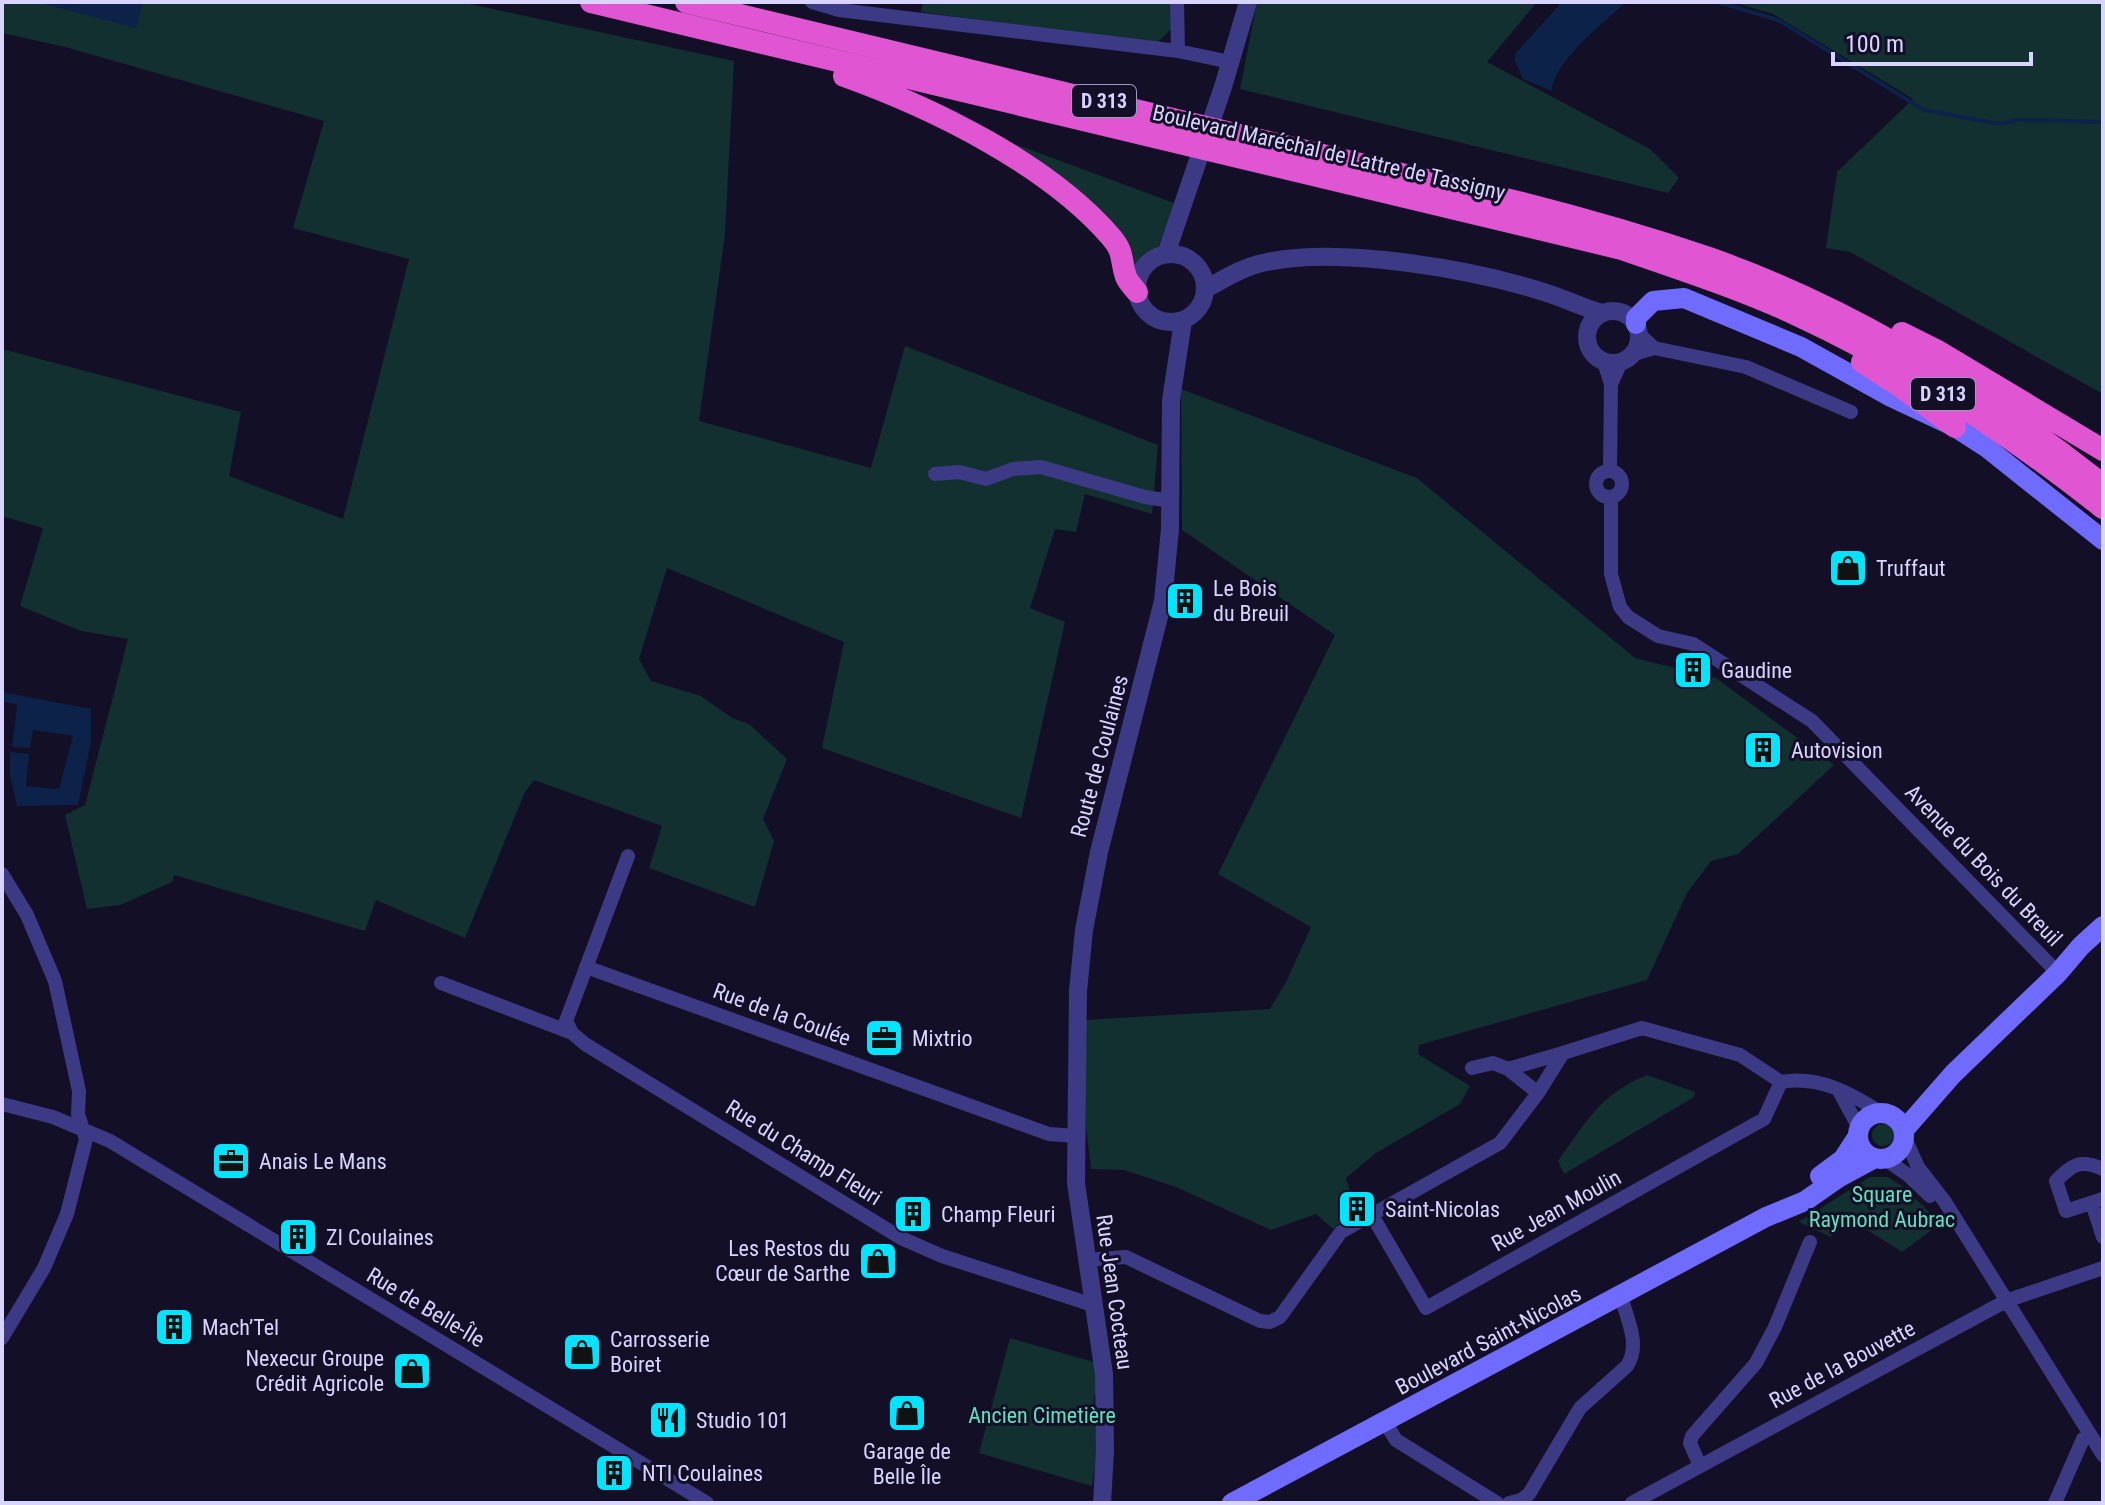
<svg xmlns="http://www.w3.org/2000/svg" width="2105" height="1505" font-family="'Roboto Condensed',sans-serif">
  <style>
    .green { fill: #12302f }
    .water { fill: #0c2248 }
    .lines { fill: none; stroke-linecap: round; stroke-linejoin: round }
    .stream { stroke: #0c2248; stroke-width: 4 }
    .minor { stroke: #3d3a85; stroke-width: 14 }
    .tertiary { stroke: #3d3a85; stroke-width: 18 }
    .secondary { stroke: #6f6bff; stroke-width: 20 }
    .trunk { stroke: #e055d1; stroke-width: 22 }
    .labels { text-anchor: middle; stroke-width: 6; stroke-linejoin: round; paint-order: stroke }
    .shield { fill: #130f26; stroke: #9e99be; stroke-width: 2 }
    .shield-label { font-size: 20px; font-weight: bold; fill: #d9d4ff }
    .street-label { font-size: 22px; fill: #d9d4ff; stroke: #130f26 }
    .poi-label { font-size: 22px; fill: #d9d4ff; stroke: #130f26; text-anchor: start }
    .park-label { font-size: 22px; fill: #5fe0c0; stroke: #130f26 }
  </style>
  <rect width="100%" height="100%" fill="#130f26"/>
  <path class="green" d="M2,2H460L734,61L725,234L699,421L871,468L905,346L1158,445L1152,514L1085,494L1076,532L1055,529L1030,608L1065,622L1021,818L822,748L844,642L667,568L639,659L651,681L701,696L732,718L749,724L787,759L763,819L774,841L755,907L649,868L662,826L534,780L525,792L465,938L376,900L365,931L174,875L172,882L120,905L87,909L65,815L85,805L128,639L81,631L20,606L43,528L2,516V349L241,412L229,476L343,519L409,259L293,228L324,121L65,47L2,33Z
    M923,2H1172L1171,29L1156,44L921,12Z
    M1257,2H1537L1487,62L1650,149L1679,178L1668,193L1240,89Z
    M1732,2H2103V394L1850,252L1826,248L1837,172L1913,99L1773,14Z
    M982,132L1174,203L1157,251L1140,263L1133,281L1130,258Z
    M1181,389L1417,478L1635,658L1716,678L1834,765L1738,854L1711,861L1687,893L1647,980L1419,1045L1418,1054L1470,1086L1460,1104L1376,1153L1346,1178L1353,1201L1347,1208L1349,1214L1333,1229L1316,1214L1271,1230L1176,1187L1124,1170L1091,1169L1086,1126L1084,1020L1270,1009L1286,982L1311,927L1218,874L1335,635L1182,530Z
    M1647,1075L1695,1092L1694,1097L1564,1174L1558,1161C1586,1122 1600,1094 1647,1075Z
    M1872 1135a11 11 0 1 1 22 0a11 11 0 1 1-22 0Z
    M1870,1177H1888L1902,1186L1941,1223L1902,1252L1845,1216L1831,1237L1799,1222Z
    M1010,1338L1097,1363L1099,1391L1094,1396V1406L1099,1410V1441L1092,1486L979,1453Z"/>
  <path class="water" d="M36,2H143L136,28Z
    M1562,2H1626C1606,21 1553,62 1552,91L1523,79L1515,61V54Z
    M2,692L91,709V742L78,805L17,806L10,775V752L29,754L26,786L59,789L73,736L33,730L30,748L12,747L17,705L2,701Z"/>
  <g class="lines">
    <path class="stream" d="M1718,2L1778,20L1924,110L2000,124L2016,120L2103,122"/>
    <path class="minor" d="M812,2L839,10L1178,51
      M1177,2L1178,51L1230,62
      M1640,335L1654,348
      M1634,354L1654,348L1746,367L1851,412
      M1604,362L1611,384L1610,471
      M1611,384L1621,362
      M1596 484a13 13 0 1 1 26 0a13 13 0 1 1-26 0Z
      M935,474L959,472L986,479L1013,469L1041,467L1145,497L1171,501
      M1611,497V574L1620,607L1628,617L1658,636L1693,644L1812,721L2058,973
      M628,856L566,1021L572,1033L585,1044L901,1238L942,1256L1093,1305
      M2,874L27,915L55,981L79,1091L78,1114L86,1139L67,1214L44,1268L2,1338
      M586,967L1049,1134L1076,1136
      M441,983L572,1033
      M1472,1068L1493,1063L1508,1069
      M1839,1091L1859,1128
      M1538,1093L1508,1069L1563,1053
      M2,1104L53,1117L110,1141L707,1503
      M1905,1138L1918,1167L1945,1202L2103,1455
      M1885,1159L1908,1175L1930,1196
      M2103,1169C2080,1159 2073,1164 2056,1181L2066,1211L2103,1199
      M2092,1203L2103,1237
      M1373,1217L1426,1308L1764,1119L1781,1082
      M1087,1260L1126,1257L1260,1321L1270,1322L1280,1317L1341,1232L1500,1143L1538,1093L1563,1053L1642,1028L1740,1055L1781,1082C1818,1075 1850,1093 1880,1112
      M1385,1422L1396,1440L1497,1503
      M1700,1466L1690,1443L1692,1436L1756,1363L1775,1327L1810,1242
      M1509,1503L1521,1500L1529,1494L1580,1408L1627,1366C1641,1344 1627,1320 1621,1296
      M1632,1503L2006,1301L2103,1268
      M2055,1503L2083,1439L2090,1434"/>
    <path class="tertiary" d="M1137 288a34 34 0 1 1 68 0a34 34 0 1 1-68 0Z
      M1166,254L1223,87L1248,2
      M1206,289C1225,278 1245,266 1267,262C1342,246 1477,270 1550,294C1568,300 1584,308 1602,313
      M1587 337a26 26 0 1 1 52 0a26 26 0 1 1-52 0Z
      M1102,1503L1105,1451L1104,1374L1076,1183L1078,991L1084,930L1099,852L1163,601L1170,529L1171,400L1183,321"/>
    <path class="secondary" d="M1636,324V318L1653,301L1684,298L1801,347L1891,397L1955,427L1986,447L2103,540
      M1858 1136a23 23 0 1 1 46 0a23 23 0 1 1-46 0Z
      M1904,1130L1953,1074L2058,973L2081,946L2103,926
      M1820,1176L1843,1159L1858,1136
      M1232,1503L1766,1217L1805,1201L1838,1178L1875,1158"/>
    <path class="trunk" d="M591,2L1622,249C1682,270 1742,289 1799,316C1909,367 2008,433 2103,508
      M686,2L1522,203C1585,219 1647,237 1709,258C1851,308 1985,391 2103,485
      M844,76C933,108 1048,164 1111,237C1125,253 1120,260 1126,277C1128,282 1133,287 1137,292
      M1902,333L1936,350L2103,450
      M1862,362L1898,385L1955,427"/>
  </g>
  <defs>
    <symbol id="shop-square" viewBox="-11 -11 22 22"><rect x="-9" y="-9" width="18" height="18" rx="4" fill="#00e5ff" stroke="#130f26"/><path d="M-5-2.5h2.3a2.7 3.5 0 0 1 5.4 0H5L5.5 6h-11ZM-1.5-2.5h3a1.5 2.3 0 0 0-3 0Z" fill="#111"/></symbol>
    <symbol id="building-square" viewBox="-11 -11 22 22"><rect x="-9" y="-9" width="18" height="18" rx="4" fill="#00e5ff" stroke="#130f26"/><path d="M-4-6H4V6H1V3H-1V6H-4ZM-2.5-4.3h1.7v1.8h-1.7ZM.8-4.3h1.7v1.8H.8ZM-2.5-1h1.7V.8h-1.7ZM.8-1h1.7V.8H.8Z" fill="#111"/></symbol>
    <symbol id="office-square" viewBox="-11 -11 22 22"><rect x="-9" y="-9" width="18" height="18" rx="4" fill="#00e5ff" stroke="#130f26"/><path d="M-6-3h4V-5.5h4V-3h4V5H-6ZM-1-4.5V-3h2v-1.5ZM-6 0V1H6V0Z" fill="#111"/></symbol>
    <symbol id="restaurant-square" viewBox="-11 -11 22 22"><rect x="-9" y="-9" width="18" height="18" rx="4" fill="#00e5ff" stroke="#130f26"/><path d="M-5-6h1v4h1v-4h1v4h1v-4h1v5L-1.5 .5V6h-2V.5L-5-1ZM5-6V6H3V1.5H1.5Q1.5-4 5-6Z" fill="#111"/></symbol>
  </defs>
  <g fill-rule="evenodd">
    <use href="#shop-square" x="1826" y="546" width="44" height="44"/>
    <use href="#building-square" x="1163" y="579" width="44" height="44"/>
    <use href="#building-square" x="1671" y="648" width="44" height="44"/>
    <use href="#building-square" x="1741" y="728" width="44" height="44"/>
    <use href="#office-square" x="862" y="1016" width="44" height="44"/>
    <use href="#office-square" x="209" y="1139" width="44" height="44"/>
    <use href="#building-square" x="1335" y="1187" width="44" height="44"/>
    <use href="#building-square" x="891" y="1192" width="44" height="44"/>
    <use href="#building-square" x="276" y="1215" width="44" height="44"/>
    <use href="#shop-square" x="856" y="1239" width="44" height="44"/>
    <use href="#building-square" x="152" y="1305" width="44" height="44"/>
    <use href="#shop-square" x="560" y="1330" width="44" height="44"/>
    <use href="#shop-square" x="390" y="1349" width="44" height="44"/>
    <use href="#shop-square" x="885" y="1391" width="44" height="44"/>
    <use href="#restaurant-square" x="646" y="1398" width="44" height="44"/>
    <use href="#building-square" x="592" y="1451" width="44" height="44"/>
  </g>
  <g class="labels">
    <g class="shield">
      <rect x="1072" y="85" width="64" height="32" rx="6"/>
      <rect x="1911" y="378" width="64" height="32" rx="6"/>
    </g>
    <g class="shield-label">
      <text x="1104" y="108">D 313</text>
      <text x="1943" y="401">D 313</text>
    </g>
    <g class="street-label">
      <text transform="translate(1329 152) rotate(13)" y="8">Boulevard Maréchal de Lattre de Tassigny</text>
      <text transform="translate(1099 756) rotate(-75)" y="8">Route de Coulaines</text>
      <text transform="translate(1984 865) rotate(46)" y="8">Avenue du Bois du Breuil</text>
      <text transform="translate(782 1014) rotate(20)" y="8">Rue de la Coulée</text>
      <text transform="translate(804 1152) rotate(32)" y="8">Rue du Champ Fleuri</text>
      <text transform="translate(1556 1210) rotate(-29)" y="8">Rue Jean Moulin</text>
      <text transform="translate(1115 1292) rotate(82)" y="8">Rue Jean Cocteau</text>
      <text transform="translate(426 1307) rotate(31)" y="8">Rue de Belle-Île</text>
      <text transform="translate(1488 1340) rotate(-28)" y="8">Boulevard Saint-Nicolas</text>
      <text transform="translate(1842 1364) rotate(-28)" y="8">Rue de la Bouvette</text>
    </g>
    <g class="poi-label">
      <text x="1876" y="576">Truffaut</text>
      <text x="1213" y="596">Le Bois<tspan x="1213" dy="25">du Breuil</tspan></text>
      <text x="1721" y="678">Gaudine</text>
      <text x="1791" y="758">Autovision</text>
      <text x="912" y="1046">Mixtrio</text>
      <text x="259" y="1169">Anais Le Mans</text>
      <text x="1385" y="1217">Saint-Nicolas</text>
      <text x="941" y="1222">Champ Fleuri</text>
      <text x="326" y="1245">ZI Coulaines</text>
      <text x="850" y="1256" text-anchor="end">Les Restos du<tspan x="850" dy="25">Cœur de Sarthe</tspan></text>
      <text x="202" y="1335">Mach’Tel</text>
      <text x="610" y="1347">Carrosserie<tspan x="610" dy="25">Boiret</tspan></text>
      <text x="384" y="1366" text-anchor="end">Nexecur Groupe<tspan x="384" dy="25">Crédit Agricole</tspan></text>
      <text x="696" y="1428">Studio 101</text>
      <text x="907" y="1459" text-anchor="middle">Garage de<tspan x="907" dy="25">Belle Île</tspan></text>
      <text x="642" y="1481">NTI Coulaines</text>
    </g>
    <g class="park-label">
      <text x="1882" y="1202">Square<tspan x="1882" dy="25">Raymond Aubrac</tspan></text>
      <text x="1042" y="1423">Ancien Cimetière</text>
    </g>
  </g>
  <rect width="2105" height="1505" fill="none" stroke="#d9d4ff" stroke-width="8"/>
  <path d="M1833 52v12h198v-12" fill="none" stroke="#d9d4ff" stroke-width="4"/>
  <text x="1845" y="52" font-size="24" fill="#d9d4ff" stroke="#130f26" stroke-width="6" paint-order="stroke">100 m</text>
</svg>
